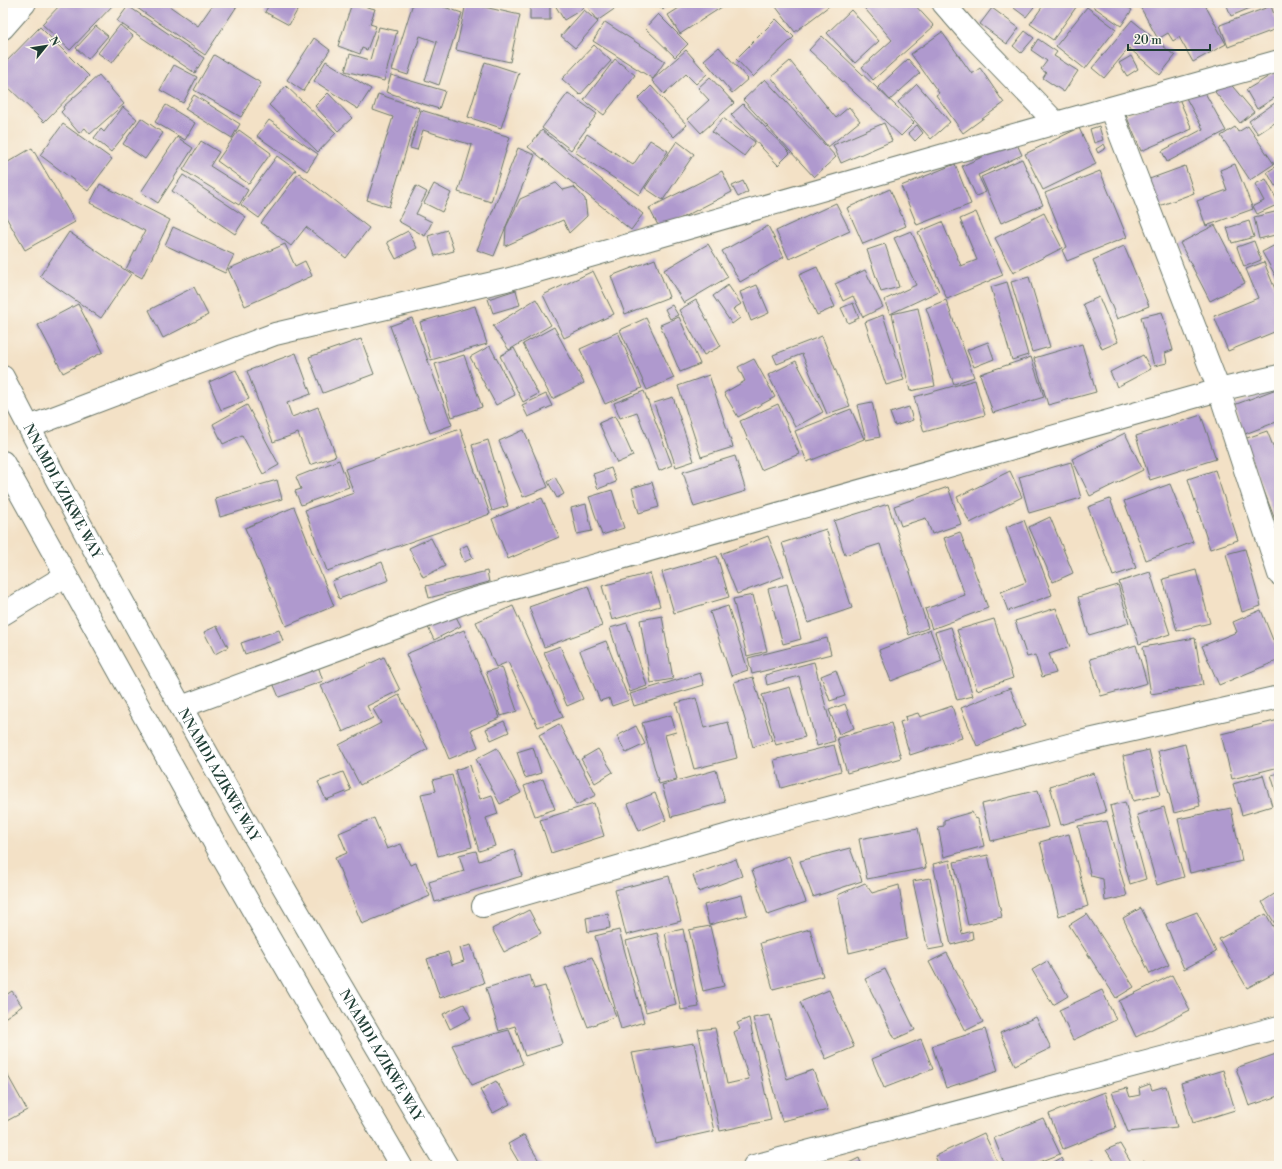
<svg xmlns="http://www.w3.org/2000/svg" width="1282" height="1169" font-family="'Libre Bodoni',serif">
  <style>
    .building { fill: #af99ce }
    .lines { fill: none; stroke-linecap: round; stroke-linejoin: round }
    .minor-casing { stroke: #697667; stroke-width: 24 }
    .highway-casing { stroke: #697667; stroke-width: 24 }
    .minor { stroke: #fff; stroke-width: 22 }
    .highway { stroke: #fff; stroke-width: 22 }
    .labels { text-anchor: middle; stroke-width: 3; stroke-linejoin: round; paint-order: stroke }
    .street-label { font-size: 14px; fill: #1f3d34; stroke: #fbf7ec }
  </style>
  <rect width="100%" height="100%" fill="#fbf7ec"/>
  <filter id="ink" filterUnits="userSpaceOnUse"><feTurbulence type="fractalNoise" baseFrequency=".025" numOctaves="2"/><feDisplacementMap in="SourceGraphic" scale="8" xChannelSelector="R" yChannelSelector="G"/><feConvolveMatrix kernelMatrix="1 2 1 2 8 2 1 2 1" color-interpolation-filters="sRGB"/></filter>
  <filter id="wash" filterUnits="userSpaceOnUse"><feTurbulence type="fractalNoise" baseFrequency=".012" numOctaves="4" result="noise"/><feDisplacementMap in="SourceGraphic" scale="16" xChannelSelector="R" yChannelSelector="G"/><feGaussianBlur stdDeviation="0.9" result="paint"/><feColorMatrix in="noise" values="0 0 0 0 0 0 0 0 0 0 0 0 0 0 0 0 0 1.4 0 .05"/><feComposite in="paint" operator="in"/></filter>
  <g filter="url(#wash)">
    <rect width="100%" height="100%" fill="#f3e1c6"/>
    <g id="blocks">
      <path class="building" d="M3,3H12L3,21Z
        M62,3H115L70,50L42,24Z
        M130,3H165L198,26L214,3H239L205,55Z
        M270,3H287L298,9L289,25L265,12Z
        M352,3L375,9L370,24L376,26L367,50L362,48L360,54L338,46Z
        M413,3H432L462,13L439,85L425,80L437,42L420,36L408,75L392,70Z
        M466,3L520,15L510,62L456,50Z
        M530,3H550V20H530Z
        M559,3H581L584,8L564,20L555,5Z
        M585,3H623L597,21Z
        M656,3H670L663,10Z
        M687,3H728L680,34L668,15Z
        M773,3H792L793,5L796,3H833L795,32Z
        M860,3H913L934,26L873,80L862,67L892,40Z
        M1018,3H1037L1026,17L1014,8Z
        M1045,3H1079L1053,40L1030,24Z
        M1088,3H1122L1132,10L1121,26Z
        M1138,3H1204L1226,44L1193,62L1179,37L1173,41L1168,33L1158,39Z
        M1226,3H1262L1231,16Z
        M128,6L204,58L195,73L117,21Z
        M1271,6L1279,28L1228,47L1220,25Z
        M1087,7L1116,29L1085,69L1056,46Z
        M992,8L1019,28L1007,44L980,24Z
        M584,10L598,22L575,48L561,36Z
        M851,10L879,41L855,63L827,33Z
        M658,14L688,44L675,57L645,28Z
        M776,19L794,37L753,77L736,59Z
        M1132,20L1175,56L1160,75L1129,48L1104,78L1092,68Z
        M605,22L665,61L653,79L686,50L707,74L696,84L686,74L664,94L652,81L653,79L593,41Z
        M120,25L133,36L112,63L98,53Z
        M96,26L108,36L88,59L76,48Z
        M40,27L89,76L44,122L3,82V65Z
        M379,27L397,31L384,81L345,71L350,54L370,60Z
        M1025,31L1034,38L1021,53L1013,46Z
        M942,32L972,74L980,68L1004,103L963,133L936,95L939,93L911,54Z
        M822,36L914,123L901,136L809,50Z
        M314,38L330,50L303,91L287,80Z
        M1038,39L1057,52L1054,56L1078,71L1064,92L1043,78L1046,73L1041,69L1047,61L1031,50Z
        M594,45L611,61L580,95L562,79Z
        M719,47L748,79L732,93L704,60Z
        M214,55L261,83L241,117L194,90Z
        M1131,56L1138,69L1127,76L1119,63Z
        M615,59L635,75L604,115L584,100Z
        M908,59L920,73L890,100L878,87Z
        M326,61L371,89L358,109L314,81Z
        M790,61L836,118L849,107L860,121L828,147L771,77Z
        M485,62L519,73L501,128L468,117Z
        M174,65L197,77L183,103L160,90Z
        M1276,72L1279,76V95L1257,109L1246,90Z
        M99,75L124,104L90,134L85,128L79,133L61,112L64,109L63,107Z
        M391,75L445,91L439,109L386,92Z
        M710,77L734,103L701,133L688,119L709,100L698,88Z
        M765,79L836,157L814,177L743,100Z
        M1228,81L1254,112L1240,123L1215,92Z
        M917,84L950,122L931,139L898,102Z
        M286,86L336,133L318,152L269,105Z
        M651,86L687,125L674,137L638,99Z
        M1203,89L1226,131L1167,162L1162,151L1203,129L1186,98Z
        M328,93L352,118L338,131L315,106Z
        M568,93L597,114L571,150L542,128Z
        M378,94L419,108L389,207L367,200L393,117L373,110Z
        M1177,94L1192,129L1141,151L1126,115Z
        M194,95L240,124L232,138L185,109Z
        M1279,100V120L1258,134L1249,121Z
        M743,104L790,153L778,165L731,115Z
        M166,105L195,123L185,140L155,122Z
        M123,107L137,119L111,152L94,138L101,129L104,132Z
        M421,110L510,137L491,202L458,192L472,145L423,130L417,150L410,148Z
        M141,118L163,133L145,159L123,144Z
        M723,118L755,142L744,156L712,132Z
        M269,120L318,154L307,171L257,136Z
        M884,123L892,141L841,163L833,145Z
        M63,124L112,159L88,191L40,155Z
        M917,125L923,133L915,141L908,133Z
        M1099,126L1103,140L1094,143L1090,129Z
        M1248,126L1274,164L1250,180L1221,136L1235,127L1238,132Z
        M1079,128L1096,164L1043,190L1025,154Z
        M239,130L271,153L249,184L217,161Z
        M542,130L643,214L631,230L528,147Z
        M587,134L633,165L650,140L668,151L639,195L575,152Z
        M177,137L193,148L158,203L141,192Z
        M201,141L219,152L210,166L248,190L239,205L183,170Z
        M677,141L694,154L663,200L645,188Z
        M1016,142L1022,155L978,175L986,192L976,196L962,166Z
        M1104,144L1106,148L1098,153L1096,149Z
        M32,148L75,222L25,250L3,212V165Z
        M518,148L535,155L494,256L477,250Z
        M277,156L296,170L259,218L241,205Z
        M1022,159L1043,205L1001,223L981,177Z
        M955,164L971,204L917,225L901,186Z
        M1235,164L1253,209L1206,226L1197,201L1227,190L1220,170Z
        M1185,166L1194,193L1154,208L1144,181Z
        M1275,167L1279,173V184L1275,186L1267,172Z
        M722,171L732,192L660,229L649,208Z
        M1100,171L1127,237L1067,261L1062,250L1067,247L1045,193Z
        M299,173L369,228L346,258L306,227L291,246L261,223Z
        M183,175L246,217L235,234L172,191Z
        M1266,179L1279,204L1257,214L1253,206L1264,201L1255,184Z
        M743,181L748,192L738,197L732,186Z
        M556,183L563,190L574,187L585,199L587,216L569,233L563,220L505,246L506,227L520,199Z
        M100,184L170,220L142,278L126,269L145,231L90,203Z
        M434,184L451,193L442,212L424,203Z
        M416,186L427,192L416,214L432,222L425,236L398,221Z
        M890,189L906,226L863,244L847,208Z
        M836,203L850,231L789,259L776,231Z
        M1279,211V234L1259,239L1254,217Z
        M976,212L1003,275L947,299L918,232L942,222L961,266L977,260L960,219Z
        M1044,213L1062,248L1013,273L995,238Z
        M1249,221L1254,237L1232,243L1227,228Z
        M1215,225L1245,283L1210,301L1180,243Z
        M768,226L784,257L740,282L722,251Z
        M173,227L234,255L225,273L165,245Z
        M447,230L454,251L435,256L428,236Z
        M408,231L417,248L396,259L387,242Z
        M911,231L939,291L890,314L884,300L916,285L894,238Z
        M69,232L131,274L101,318L40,276Z
        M1254,241L1261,260L1244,267L1237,247Z
        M1279,243V282L1262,252Z
        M285,244L295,266L305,261L312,276L245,306L228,269Z
        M708,244L728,277L684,303L664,270Z
        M885,244L899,287L881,292L867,250Z
        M1124,246L1149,306L1117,319L1093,260Z
        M655,259L669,297L625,314L611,276Z
        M1264,262L1279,299V330L1228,351L1214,316L1258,298L1246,269Z
        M817,267L835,307L817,315L799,275Z
        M865,270L883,307L863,317L853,296L843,301L835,284Z
        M593,271L614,314L564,338L543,295Z
        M1029,277L1050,347L1032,352L1011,282Z
        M1007,282L1028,355L1012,360L991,287Z
        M728,285L741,304L733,309L740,318L732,324L713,296Z
        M757,285L769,313L751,321L740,292Z
        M194,287L208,315L163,338L149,310Z
        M516,290L520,305L493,313L488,299Z
        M1099,297L1118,342L1102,349L1083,304Z
        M536,299L551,325L509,350L493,326Z
        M696,300L721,346L704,355L679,310Z
        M946,300L974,377L954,384L926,308Z
        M853,303L859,318L848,323L841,308Z
        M78,304L103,352L63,373L38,325Z
        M672,305L678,315L670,319L665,309Z
        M475,306L487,344L431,360L420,322Z
        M918,308L935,386L910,391L892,314Z
        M1162,312L1173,350L1165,353L1167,363L1154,366L1141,317Z
        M883,315L904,380L886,385L865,322Z
        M679,317L700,364L680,372L660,325Z
        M412,318L452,425L430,433L390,326Z
        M646,318L674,378L647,390L620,330Z
        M554,327L584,383L552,399L523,344Z
        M618,332L642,388L605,404L580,349Z
        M822,336L850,406L827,414L802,354L777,364L773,355Z
        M361,339L374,374L323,393L309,357Z
        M988,342L994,359L974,367L967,350Z
        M1082,344L1096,392L1048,405L1034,358Z
        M490,346L515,395L496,405L470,357Z
        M514,348L538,394L523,402L500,356Z
        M296,353L311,394L287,403L292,417L318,407L336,456L310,465L298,433L273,442L247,371Z
        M464,355L482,407L452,417L435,364Z
        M1143,355L1151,369L1117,387L1110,372Z
        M1031,357L1044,397L993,413L980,374Z
        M754,359L775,397L738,417L724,393L745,381L738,367Z
        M796,361L823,412L795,427L768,375Z
        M236,370L249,399L221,410L209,382Z
        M709,375L733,447L701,457L678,386Z
        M975,380L985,415L924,432L914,397Z
        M1279,388V421L1245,434L1234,405Z
        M644,391L672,465L659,471L637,412L620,418L614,403Z
        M546,394L552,406L528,417L522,405Z
        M673,397L694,461L676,467L654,403Z
        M872,402L880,437L866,440L857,405Z
        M778,404L799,454L761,470L740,421Z
        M247,405L279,465L263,474L242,435L223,444L213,424Z
        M909,407L913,420L895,426L890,413Z
        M851,409L864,439L807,462L795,431Z
        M1201,415L1216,459L1150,480L1136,436Z
        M615,416L633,456L617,463L599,423Z
        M460,429L490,514L327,571L305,510L354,493L345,469Z
        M524,430L548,487L523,497L499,441Z
        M1267,431L1279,461V530L1244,439Z
        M1125,433L1143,470L1090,496L1072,459Z
        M488,440L508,506L492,511L472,445Z
        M735,456L746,491L694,507L683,472Z
        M339,460L349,487L301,505L295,491L301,489L296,477Z
        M1071,462L1081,498L1029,513L1019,477Z
        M611,468L616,482L598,489L593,474Z
        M1215,470L1238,540L1210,549L1188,479Z
        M1010,471L1022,497L970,523L957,497Z
        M555,477L564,494L557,498L548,482Z
        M277,480L282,499L220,517L215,498Z
        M652,482L659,507L639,513L632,488Z
        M1170,484L1193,542L1146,560L1124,501Z
        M948,487L961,524L932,534L926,518L901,526L894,506Z
        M612,490L624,528L602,535L589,497Z
        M542,498L559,537L508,559L492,519Z
        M1110,499L1136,568L1113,576L1088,507Z
        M586,504L592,531L577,534L571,508Z
        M888,504L928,628L909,635L880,544L845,555L834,521Z
        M294,507L334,606L286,626L245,528Z
        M1050,517L1073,573L1053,582L1029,527Z
        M1024,520L1052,595L1008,611L1001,592L1026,582L1006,527Z
        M826,529L852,608L808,623L782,543Z
        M960,532L988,608L932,629L925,609L965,595L944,538Z
        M768,536L784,576L737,594L721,554Z
        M431,538L445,566L423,577L409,548Z
        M467,545L473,558L464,562L459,549Z
        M1245,549L1261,606L1242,612L1226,554Z
        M717,556L729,597L674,613L662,572Z
        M382,562L389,580L339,599L332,581Z
        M1196,570L1210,623L1177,631L1163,579Z
        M487,571L489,582L429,598L426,586Z
        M1150,572L1170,634L1139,644L1119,582Z
        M650,573L660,606L612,620L602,586Z
        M787,584L801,639L783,644L768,589Z
        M1118,585L1129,623L1089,635L1078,597Z
        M588,586L602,626L544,647L529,607Z
        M753,595L767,651L747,656L733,599Z
        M513,606L563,717L538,727L508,662L496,667L476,622Z
        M728,606L748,670L731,676L710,612Z
        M1056,608L1070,647L1049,654L1056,673L1042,677L1035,655L1027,657L1015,621Z
        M1261,610L1279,655V660L1219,685L1202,646L1237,632L1233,622Z
        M453,611L461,626L434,640L427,625Z
        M662,616L673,679L651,683L640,620Z
        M994,619L1013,678L977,690L957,630Z
        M627,623L647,686L630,692L610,628Z
        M217,626L228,647L215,654L204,632Z
        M951,627L973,696L957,700L935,632Z
        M279,630L283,641L245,654L241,643Z
        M464,630L500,718L471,730L478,747L449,759L406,654Z
        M930,630L942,661L891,681L879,650Z
        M827,638L831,654L752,674L748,658Z
        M1195,638L1203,685L1151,694L1143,647Z
        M606,641L629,700L612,706L609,698L600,701L580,651Z
        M1136,645L1147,683L1101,696L1090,659Z
        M560,646L583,699L567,706L544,652Z
        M384,657L400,690L367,706L373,718L343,732L321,686Z
        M814,662L835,741L817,746L799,676L767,685L765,675Z
        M318,666L323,681L279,697L273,683Z
        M502,667L517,711L501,716L486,672Z
        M836,670L845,696L830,701L821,676Z
        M700,673L704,685L634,706L630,694Z
        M753,677L772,741L753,747L734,682Z
        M790,687L805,737L776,745L762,695Z
        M1010,688L1025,726L977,746L961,708Z
        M399,695L428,749L360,785L339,745L381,723L373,709Z
        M696,698L704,728L728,722L737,758L694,769L676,703Z
        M845,704L854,728L839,734L829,710Z
        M952,706L962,738L910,755L900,722L906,720L905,717L918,713L920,717Z
        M671,715L676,732L665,735L677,779L659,784L642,723Z
        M1279,720V767L1232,779L1221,734Z
        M504,721L509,732L491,740L486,729Z
        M891,723L901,758L847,773L837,738Z
        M559,724L596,795L576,805L539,735Z
        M636,726L645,744L626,753L617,736Z
        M1185,744L1200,806L1174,813L1158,751Z
        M834,745L841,771L781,788L774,760Z
        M533,747L541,773L525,778L517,752Z
        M497,748L521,793L500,804L476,759Z
        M598,749L613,772L595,783L581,759Z
        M1149,750L1160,795L1133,801L1123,756Z
        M470,765L480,799L492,795L498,814L486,818L495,846L479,851L455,770Z
        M716,770L725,802L671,817L662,785Z
        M343,772L351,790L326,800L318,782Z
        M1094,773L1106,812L1061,825L1050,786Z
        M1279,773V801L1271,775Z
        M452,775L472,847L438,856L421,794L436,791L433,780Z
        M1263,775L1272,806L1242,815L1233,784Z
        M543,779L555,809L535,816L524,786Z
        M1038,790L1048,827L991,841L982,804Z
        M655,793L666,820L639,831L628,804Z
        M1125,802L1146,879L1130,884L1110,806Z
        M594,803L604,836L551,853L540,820Z
        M1164,807L1184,877L1157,885L1137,815Z
        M1231,808L1242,861L1190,873L1178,819Z
        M972,812L975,818L978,819L984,846L944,857L938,827L944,826V820Z
        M374,818L387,849L401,844L410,865L416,863L430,896L362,924L335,858L347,853L339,833Z
        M1107,821L1127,896L1105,901L1103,879L1091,876L1078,826Z
        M918,828L926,868L867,879L859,839Z
        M1069,834L1088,906L1059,916L1040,842Z
        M850,848L862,881L813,897L800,861Z
        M514,850L522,876L435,902L429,882L464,871L459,855L476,851L479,861Z
        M988,855L1002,917L968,925L954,862Z
        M789,856L806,902L768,915L752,870Z
        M736,859L742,876L699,892L693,875Z
        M950,860L962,934L972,931L973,939L951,945L933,864Z
        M669,876L681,921L626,935L615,890Z
        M930,878L944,947L928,950L913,881Z
        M865,883L872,893L899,885L907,939L849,953L838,895Z
        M1279,891V931L1262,902Z
        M742,895L747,915L709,925L704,905Z
        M1141,908L1169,965L1150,974L1123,918Z
        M529,910L541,933L504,952L492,929Z
        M1197,912L1216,952L1184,969L1166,924Z
        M608,914L610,928L588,932L586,918Z
        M1087,914L1134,987L1116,998L1069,925Z
        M1266,914L1279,937V971L1247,988L1219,939Z
        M710,926L724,986L703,991L689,930Z
        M683,929L699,1007L681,1010L665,933Z
        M810,929L823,976L773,989L760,943Z
        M619,930L644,1022L621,1029L595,936Z
        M657,933L676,1004L646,1012L626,941Z
        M471,945L484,983L440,998L427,959L448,952L452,965L464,961L460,948Z
        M947,953L983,1022L965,1031L929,962Z
        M592,957L616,1016L588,1027L565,968Z
        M1047,961L1068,996L1053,1005L1032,970Z
        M885,969L915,1030L895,1039L865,979Z
        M530,975L534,989L545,986L563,1044L525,1056L515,1026L499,1031L486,988Z
        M1172,975L1190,1010L1136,1037L1119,1001Z
        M829,990L854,1047L826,1059L800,1002Z
        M1102,990L1116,1020L1073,1040L1059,1010Z
        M12,991L22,1006L3,1019V997Z
        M464,1004L471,1018L450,1029L443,1014Z
        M770,1015L787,1079L813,1070L828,1110L782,1121L753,1018Z
        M1036,1017L1051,1048L1015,1065L1000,1033Z
        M749,1018L771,1120L720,1131L698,1030L715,1028L727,1084L749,1079L734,1032L740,1029L737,1023Z
        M985,1029L998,1071L946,1088L932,1046Z
        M509,1030L523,1064L472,1085L452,1045Z
        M921,1039L933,1069L884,1088L872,1059Z
        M694,1043L714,1131L656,1144L632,1053Z
        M1279,1053V1096L1249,1106L1236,1068Z
        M3,1067L27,1110L3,1123Z
        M1223,1070L1235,1110L1193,1123L1181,1083Z
        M496,1081L510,1104L493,1113L480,1090Z
        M1150,1084L1152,1090L1166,1086L1177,1127L1128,1132L1112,1092L1127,1088L1130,1097L1140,1095L1139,1088Z
        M1105,1092L1116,1128L1063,1149L1049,1114Z
        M1043,1118L1060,1154L1030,1166H1005L994,1138Z
        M984,1133L998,1163L992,1166H939L935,1156Z
        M524,1135L542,1166H521L508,1144Z
        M1120,1144L1133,1166H1116L1106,1150Z
        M859,1158L862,1166H845V1165Z
        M1061,1158L1065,1166H1047Z
        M1093,1160L1097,1166H1084Z
        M1144,1161L1146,1166H1133Z"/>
    </g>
  </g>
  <g filter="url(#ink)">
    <use href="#blocks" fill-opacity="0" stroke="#697667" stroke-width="1"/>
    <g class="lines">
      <defs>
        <path id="minor" d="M943,3L970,34L1056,123
          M3,28L25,3
          M1110,108L1219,390L1279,574
          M29,427L275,334L506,280L1056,123L1279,61
          M3,614L65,576
          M181,707L468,601L1219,390L1279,376
          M483,906L756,827L1080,742L1279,697
          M754,1166L1279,1027"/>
        <g id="highway">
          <path id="s1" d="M3,377C141,645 293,906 447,1166"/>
          <path d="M3,462L224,860L401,1166"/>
        </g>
      </defs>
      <use href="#minor" class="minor-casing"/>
      <use href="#highway" class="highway-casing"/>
      <use href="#minor" class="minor"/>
      <use href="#highway" class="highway"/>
    </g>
  </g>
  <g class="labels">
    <g class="street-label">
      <text dy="5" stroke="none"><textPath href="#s1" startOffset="129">NNAMDI AZIKWE WAY</textPath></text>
      <text dy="5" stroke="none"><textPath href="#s1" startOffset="453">NNAMDI AZIKWE WAY</textPath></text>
      <text dy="5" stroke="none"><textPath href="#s1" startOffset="777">NNAMDI AZIKWE WAY</textPath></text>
    </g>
  </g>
  <rect width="1282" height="1169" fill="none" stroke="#fbf7ec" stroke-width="16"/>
  <g transform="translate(46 46) rotate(60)" stroke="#fbf7ec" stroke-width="3" paint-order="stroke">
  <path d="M0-3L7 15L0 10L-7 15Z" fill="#1f3d34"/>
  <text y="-6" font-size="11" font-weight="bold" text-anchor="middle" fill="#1f3d34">N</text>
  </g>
  <path d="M1128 44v6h82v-6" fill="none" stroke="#1f3d34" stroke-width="2"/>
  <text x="1134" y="44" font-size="12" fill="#1f3d34" stroke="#fbf7ec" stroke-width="3" paint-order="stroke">20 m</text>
</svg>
